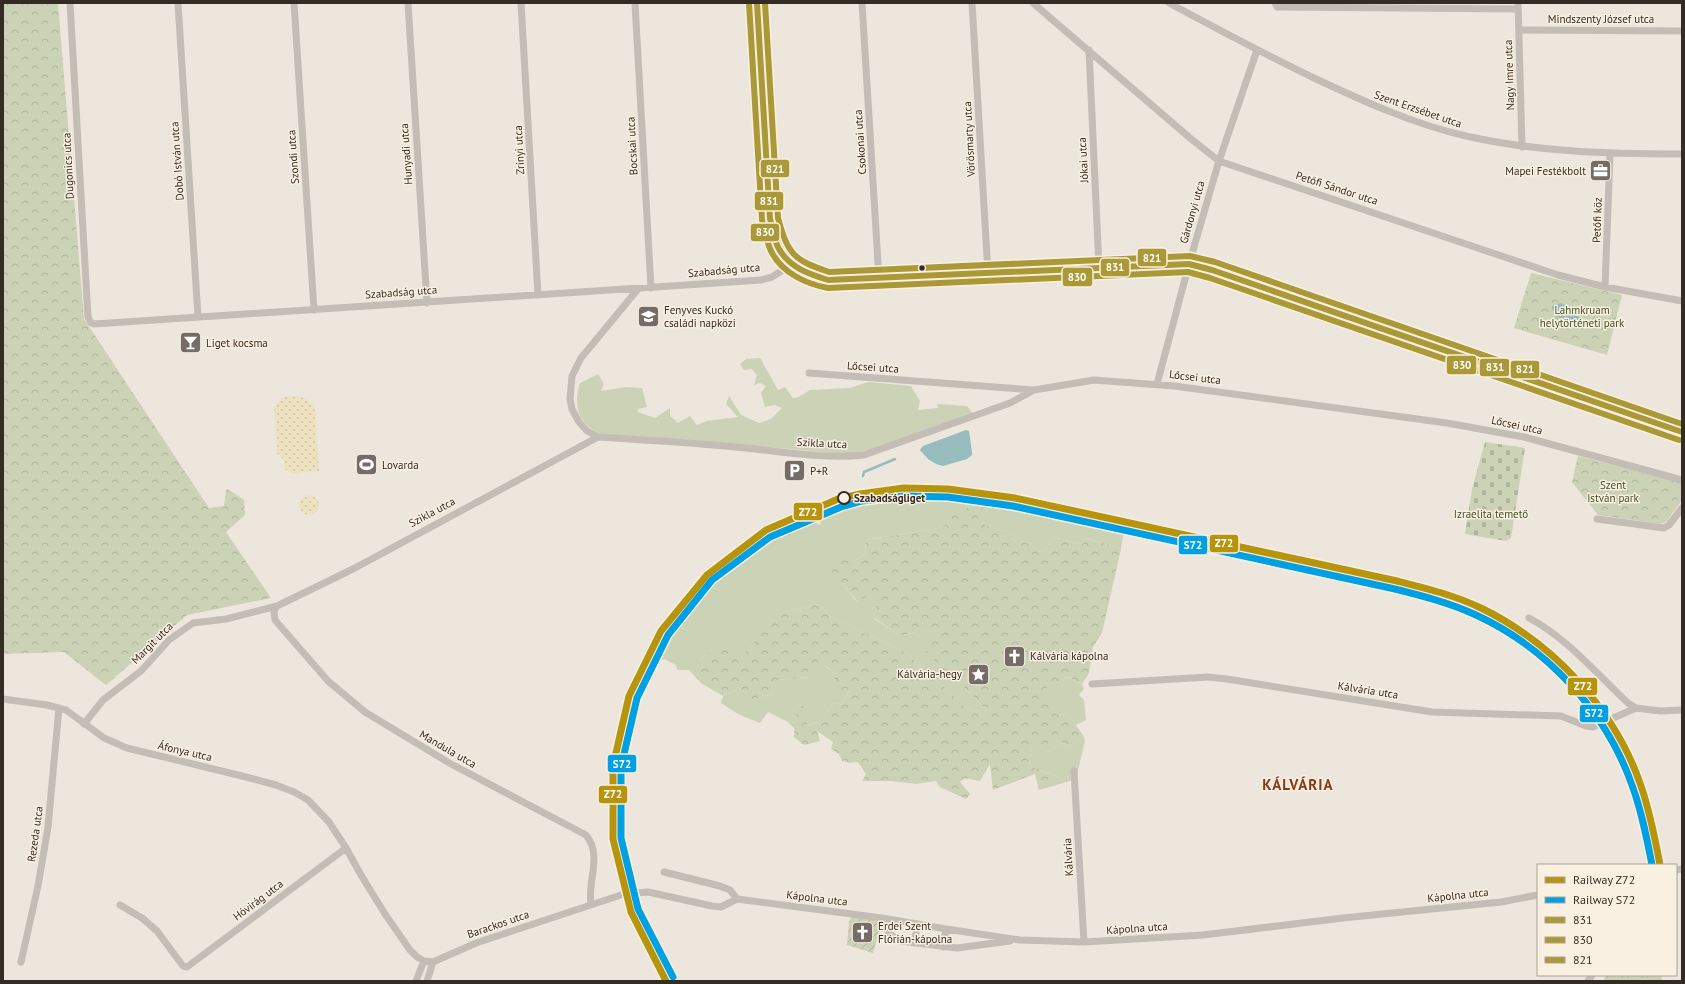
<svg xmlns="http://www.w3.org/2000/svg" width="1685" height="984" font-family="'PT Sans',sans-serif">
  <style>
    .grass { fill: #cbd2b5 }
    .forest { fill: url(#forest-crowns) }
    .sand { fill: url(#sand-dots) }
    .cemetery { fill: url(#cemetery-stones) }
    .garden { fill: url(#garden-furrows) }
    .water { fill: #97bcbd }
    .lines { fill: none; stroke-linecap: round; stroke-linejoin: round }
    .stream { stroke: #97bcbd; stroke-width: 2.5 }
    .minor { stroke: #c4bdb6; stroke-width: 7 }
    .tertiary { stroke: #c4bdb6; stroke-width: 9 }
    .bus-1-casing { stroke: #faf0e2; stroke-width: 9 }
    .bus-2-casing { stroke: #faf0e2; stroke-width: 9 }
    .bus-3-casing { stroke: #faf0e2; stroke-width: 9 }
    .bus-1 { stroke: #ab9837; stroke-width: 6 }
    .bus-2 { stroke: #ab9837; stroke-width: 6 }
    .bus-3 { stroke: #ab9837; stroke-width: 6 }
    .rail-1-casing { stroke: #faf0e2; stroke-width: 10 }
    .rail-2-casing { stroke: #faf0e2; stroke-width: 10 }
    .rail-1 { stroke: #b7940d; stroke-width: 7 }
    .rail-2 { stroke: #00a0e3; stroke-width: 7 }
    .bus-dot { fill: #342b25; stroke: #faf0e2; stroke-width: 1.5 }
    .stop-dot { fill: #faf0e2; stroke: #342b25; stroke-width: 2 }
    .labels { text-anchor: middle; stroke-width: 3; stroke-linejoin: round; paint-order: stroke }
    .street-label { font-size: 11px; fill: #342b25; stroke: #faf0e2 }
    .poi-label { font-size: 11px; fill: #342b25; stroke: #faf0e2; text-anchor: start }
    .park-label { font-size: 11px; fill: #405427; stroke: #faf0e2 }
    .stop-label { font-size: 11px; font-weight: bold; fill: #342b25; stroke: #faf0e2; text-anchor: start }
    .district-label { font-size: 15px; font-weight: bold; letter-spacing: 1px; fill: #873b19; stroke: #faf0e2 }
    .line-badge { stroke: #faf0e2; stroke-width: 1.5 }
    .badge-label { font-size: 11px; text-anchor: middle; font-weight: bold; fill: #fff }
  </style>
  <defs>
    <pattern id="forest-crowns" width="20" height="18" patternUnits="userSpaceOnUse"><rect width="20" height="18" fill="#cbd2b5"/><path d="M2 6a3 3 0 1 1 6 0M12 15a3 3 0 1 1 6 0" fill="none" stroke="#afb49c"/></pattern>
    <pattern id="sand-dots" width="8" height="8" patternUnits="userSpaceOnUse"><rect width="8" height="8" fill="#eee1c0"/><path d="M2 2h.1M6 6h.1" fill="none" stroke="#cdc1a5" stroke-width="1.8" stroke-linecap="round"/></pattern>
    <pattern id="cemetery-stones" width="16" height="16" patternUnits="userSpaceOnUse"><rect width="16" height="16" fill="#cbd2b5"/><path d="M2 7V4a2 2 0 0 1 4 0v3zM10 15v-3a2 2 0 0 1 4 0v3z" fill="#afb49c"/></pattern>
    <pattern id="garden-furrows" width="10" height="10" patternUnits="userSpaceOnUse"><rect width="10" height="10" fill="#cbd2b5"/><path d="M-1 1l2-2M0 10L10 0M9 11l2-2" fill="none" stroke="#afb49c"/></pattern>
  </defs>
  <rect width="100%" height="100%" fill="#ece6dc"/>
  <path class="grass" d="M760,358L778,390L785,387L793,398L799,397L810,390L850,388L868,382L911,386L920,401L918,410L938,408L937,404L967,406L973,414L866,451C845,455 825,453 803,450L600,434C578,423 573,406 580,383L598,374L604,384L601,391L626,387L642,388L647,407L638,409V412L655,418L670,408V416L678,423L690,416L697,425L707,421L738,417L726,404L729,396L741,415L759,423L771,419L782,408L775,405L765,407L761,393L766,386L760,383L754,385L757,375L752,369L744,370L740,364L746,359Z
    M922,494L971,496L987,499L1124,529L1121,549L1087,538L1081,544L1052,537L1046,550L1040,552L1030,543L1013,540L1011,533L976,523L944,527L865,540L866,553L854,561L830,568L856,601L869,596L877,608L873,618L900,636L923,630L932,637L947,674L962,683L965,689L987,710L983,716L964,706L908,654L831,617L818,604L774,615L757,639L741,657L713,648L689,670H677L676,665L664,659L657,662L646,680L643,679L658,649L662,647L661,645C689,599 728,561 775,534C786,527 797,520 810,516L812,522L816,520L818,525L821,524L819,519L823,517L820,512L867,502L869,505L892,496Z
    M824,665L836,674L849,690L842,705L834,703L818,722L806,726V706L796,705L795,729L788,722L768,712L760,723L738,714L721,703L723,696L740,688L753,701L772,694L778,680L811,677Z
    M1068,677L1082,684L1084,689L1079,695L1084,700L1086,720L1076,725L1068,714L1057,715L1050,704L1036,692Z
    M1083,735L1085,740L1076,779L1063,783L1059,777L1029,766L1033,740L1047,752L1063,742L1069,748Z"/>
  <path class="forest" d="M3,3H58L84,319L209,508L224,506L226,490L228,489L244,500L245,515L226,532L271,598L187,615L106,685L64,652L3,654Z
    M1531,273L1622,295L1607,355L1514,328Z
    M1578,456L1682,483V500L1667,521L1661,524L1598,515L1572,482Z
    M967,508H983L977,523L1011,533L1013,540L1030,543L1040,552L1046,550L1052,537L1081,544L1087,538L1121,549L1102,633L1093,647L1089,673L1082,684L1068,677L1037,692L1050,704L1057,715L1068,714L1083,735L1069,748L1063,742L1047,752L1033,741L1029,766L1059,777L1063,783L1039,790L1035,774L993,790L990,764L980,781L964,778L960,782L970,794L966,799L940,787L936,781L916,784L891,781H862L866,774L858,762L850,763L842,761L839,754L831,749L833,742L817,731L820,741L804,745L794,737L796,705L806,706L807,726L818,722L834,703L842,705L849,691L831,689L836,674L825,665L811,677L778,680L772,694L753,701L740,688L723,696L701,683L689,670L713,648L733,649L741,657L757,639L756,628L774,615L818,604L831,617L908,654L964,706L983,716L987,710L965,689L962,683L947,674L925,650L932,637L923,630L900,636L873,617L877,608L869,596L857,601L829,568L847,556L854,561L866,553L865,540L944,527L947,518Z
    M1606,975H1661L1662,981H1603Z"/>
  <path class="sand" d="M292,396C304,397 311,400 315,411L319,471L292,474L285,469L284,460L277,453L274,408C278,399 282,397 292,396Z
    M299 505a10 10 0 1 1 20 0a10 10 0 1 1-20 0Z"/>
  <path class="cemetery" d="M1485,442L1525,448L1511,538L1506,541L1465,534L1472,489Z"/>
  <path class="garden" d="M853,917L880,921V929L873,953L847,945L849,921Z"/>
  <path class="water" d="M1561,303C1570,307 1573,315 1579,317L1580,321L1572,324L1568,322L1569,320L1568,318L1564,319L1557,317L1552,309V306Z
    M966,430L969,431L972,452V455L967,459L943,466L936,464L928,459L920,450L923,446Z"/>
  <g class="lines">
    <path class="stream" d="M863,476L864,472L895,459"/>
    <path class="minor" d="M70,3L88,317L91,323L94,324L761,280L772,277L792,264
      M178,3L198,317
      M294,3L314,310
      M408,3L427,303
      M521,3L538,295
      M635,3L651,288
      M862,3L879,279
      M972,3L988,274
      M1033,3L1190,138L1219,161L1558,275L1605,287L1682,301
      M1169,3C1217,29 1265,54 1314,78C1363,101 1413,124 1466,136C1537,152 1610,154 1682,154
      M1275,3L1277,7L1518,9
      M1518,3L1522,147
      M1519,30L1682,31
      M1089,50L1099,268
      M1605,287L1610,154
      M638,289L581,358L572,376L570,399L572,409L579,422L587,431L598,437C647,440 697,443 746,448C785,452 825,459 864,455L1010,403L1034,390
      M809,373L1034,390L1094,380L1174,386L1447,423L1524,437L1682,480
      M1157,384L1189,264L1219,161L1257,50
      M1597,519L1664,528L1669,525L1682,508
      M277,606L274,611L275,620L328,681L365,712L451,764L586,835C603,856 587,881 591,904
      M1529,618C1567,638 1597,674 1628,703L1636,708
      M1092,684L1208,677L1227,679L1432,712L1561,716L1586,726L1593,727L1636,708L1660,711L1682,710
      M3,699L47,705L66,710L104,738L127,748L242,776L276,785L294,792L308,800L329,822L346,848L361,875L385,914L410,950L417,957L424,961L433,962L476,943L624,894L648,892L712,906L721,907L737,899L882,918L946,929L1020,940L1084,942L1203,935L1343,918L1501,902L1538,895
      M84,724L103,700L141,671L169,640L193,623L226,619L277,606L353,569L598,437
      M1074,771L1084,942
      M1676,870L1682,869
      M664,872L720,886L730,890L737,899
      M120,905L142,918L157,931L183,966L187,967L346,848
      M882,918L885,928L891,935L901,941L957,948L1010,941
      M914,943L918,924
      M943,947L946,929
      M21,962L38,886L48,827L59,708
      M416,981L424,961
      M427,981L433,962
      M1588,981L1592,975"/>
    <path class="tertiary" d="M757,3L770,219L774,234L779,249L792,264L803,272L828,280L896,278L1189,264L1212,270L1682,432"/>
    <defs>
      <path id="bus-1" d="M757,3L770,219C773,228 774,241 779,249C790,268 809,274 828,280L1189,264L1212,270L1682,432"/>
      <path id="bus-2" d="M749,3L762,220C765,231 767,244 772,253C783,273 806,284 828,288L1188,272L1210,278L1679,440"/>
      <path id="bus-3" d="M765,3L778,218C788,254 793,260 829,272L1190,256L1215,262L1682,424"/>
    </defs>
    <use href="#bus-1" class="bus-1-casing"/>
    <use href="#bus-2" class="bus-2-casing"/>
    <use href="#bus-3" class="bus-3-casing"/>
    <use href="#bus-1" class="bus-1"/>
    <use href="#bus-2" class="bus-2"/>
    <use href="#bus-3" class="bus-3"/>
    <defs>
      <path id="rail-1" d="M666,981L631,912L613,839V766L629,696L661,631L707,575L766,530L838,499L860,494L904,488L948,489L1015,498L1397,581C1425,588 1454,595 1481,608C1553,643 1615,709 1641,786C1650,812 1655,838 1660,865"/>
      <path id="rail-2" d="M673,977L638,909L621,838V767L637,698L668,635L712,580L770,537L841,507L862,501L905,496L948,497L1013,506L1395,589C1423,596 1450,603 1476,615C1548,648 1608,714 1633,788C1642,813 1647,839 1652,865"/>
    </defs>
    <use href="#rail-1" class="rail-1-casing"/>
    <use href="#rail-2" class="rail-2-casing"/>
    <use href="#rail-1" class="rail-1"/>
    <use href="#rail-2" class="rail-2"/>
  </g>
  <defs>
    <symbol id="office-square" viewBox="-11 -11 22 22"><rect x="-9" y="-9" width="18" height="18" rx="4" fill="#746c65" stroke="#faf0e2"/><path d="M-6-3h4V-5.5h4V-3h4V5H-6ZM-1-4.5V-3h2v-1.5ZM-6 0V1H6V0Z" fill="#fff"/></symbol>
    <symbol id="school-square" viewBox="-11 -11 22 22"><rect x="-9" y="-9" width="18" height="18" rx="4" fill="#746c65" stroke="#faf0e2"/><path d="M0-5L7-2L0 1L-7-2ZM-4 1L0 2.5L4 1V4Q0 6-4 4Z" fill="#fff"/></symbol>
    <symbol id="bar-square" viewBox="-11 -11 22 22"><rect x="-9" y="-9" width="18" height="18" rx="4" fill="#746c65" stroke="#faf0e2"/><path d="M-6-5H6L.8 .8V4.5H3.5V6h-7V4.5H-.8V.8Z" fill="#fff"/></symbol>
    <symbol id="stadium-square" viewBox="-11 -11 22 22"><rect x="-9" y="-9" width="18" height="18" rx="4" fill="#746c65" stroke="#faf0e2"/><path d="M0-5a6.5 5 0 1 0 0 10a6.5 5 0 1 0 0-10ZM-3.5-1.8h7v3.6h-7Z" fill="#fff"/></symbol>
    <symbol id="parking-square" viewBox="-11 -11 22 22"><rect x="-9" y="-9" width="18" height="18" rx="4" fill="#746c65" stroke="#faf0e2"/><path d="M-3.5-5.5H1a3.5 3.5 0 0 1 0 7H-1V5.5H-3.5ZM-1-3.4V-.6H.8a1.4 1.4 0 0 0 0-2.8Z" fill="#fff"/></symbol>
    <symbol id="church-square" viewBox="-11 -11 22 22"><rect x="-9" y="-9" width="18" height="18" rx="4" fill="#746c65" stroke="#faf0e2"/><path d="M-1.2-6h2.4v3.5h3.3v2.4h-3.3V6h-2.4V-.1h-3.3v-2.4h3.3Z" fill="#fff"/></symbol>
    <symbol id="sight-square" viewBox="-11 -11 22 22"><rect x="-9" y="-9" width="18" height="18" rx="4" fill="#746c65" stroke="#faf0e2"/><path d="M0-6L1.8-2.2L6-1.7L2.9 1.2L3.7 5.4L0 3.3L-3.7 5.4L-2.9 1.2L-6-1.7L-1.8-2.2Z" fill="#fff"/></symbol>
  </defs>
  <g fill-rule="evenodd">
    <use href="#office-square" x="1588" y="158" width="25" height="25"/>
    <use href="#school-square" x="636" y="304" width="25" height="25"/>
    <use href="#bar-square" x="178" y="330" width="25" height="25"/>
    <use href="#stadium-square" x="354" y="452" width="25" height="25"/>
    <use href="#parking-square" x="782" y="458" width="25" height="25"/>
    <use href="#church-square" x="1002" y="644" width="25" height="25"/>
    <use href="#sight-square" x="966" y="662" width="25" height="25"/>
    <use href="#church-square" x="850" y="920" width="25" height="25"/>
  </g>
  <circle class="bus-dot" cx="922" cy="268" r="3.5"/>
  <circle class="stop-dot" cx="844" cy="498" r="6"/>
  <g class="labels">
    <g class="street-label">
      <text x="1601" y="23">Mindszenty József utca</text>
      <text transform="translate(1509 75) rotate(-92)" y="4">Nagy Imre utca</text>
      <text transform="translate(1418 109) rotate(19)" y="4">Szent Erzsébet utca</text>
      <text transform="translate(969 139) rotate(-93)" y="4">Vörösmarty utca</text>
      <text transform="translate(860 142) rotate(-94)" y="4">Csokonai utca</text>
      <text transform="translate(632 146) rotate(-93)" y="4">Bocskai utca</text>
      <text transform="translate(519 150) rotate(-93)" y="4">Zrínyi utca</text>
      <text transform="translate(406 154) rotate(-94)" y="4">Hunyadi utca</text>
      <text transform="translate(293 157) rotate(-94)" y="4">Szondi utca</text>
      <text transform="translate(1083 160) rotate(-93)" y="4">Jókai utca</text>
      <text transform="translate(177 161) rotate(-94)" y="4">Dobó István utca</text>
      <text transform="translate(68 166) rotate(-93)" y="4">Dugonics utca</text>
      <text transform="translate(1337 188) rotate(18)" y="4">Petőfi Sándor utca</text>
      <text transform="translate(1192 212) rotate(-74)" y="4">Gárdonyi utca</text>
      <text transform="translate(1597 220) rotate(-88)" y="4">Petőfi köz</text>
      <text transform="translate(724 270) rotate(-5)" y="4">Szabadság utca</text>
      <text transform="translate(401 292) rotate(-4)" y="4">Szabadság utca</text>
      <text transform="translate(873 367) rotate(4)" y="4">Lőcsei utca</text>
      <text transform="translate(1195 377) rotate(7)" y="4">Lőcsei utca</text>
      <text transform="translate(1517 425) rotate(12)" y="4">Lőcsei utca</text>
      <text transform="translate(822 443) rotate(3)" y="4">Szikla utca</text>
      <text transform="translate(432 512) rotate(-28)" y="4">Szikla utca</text>
      <text transform="translate(152 643) rotate(-45)" y="4">Margit utca</text>
      <text transform="translate(1368 690) rotate(9)" y="4">Kálvária utca</text>
      <text transform="translate(448 749) rotate(30)" y="4">Mandula utca</text>
      <text transform="translate(185 751) rotate(13)" y="4">Áfonya utca</text>
      <text transform="translate(35 834) rotate(-82)" y="4">Rezeda utca</text>
      <text transform="translate(1068 857) rotate(-93)" y="4">Kálvária</text>
      <text transform="translate(1458 895) rotate(-6)" y="4">Kápolna utca</text>
      <text transform="translate(817 898) rotate(7)" y="4">Kápolna utca</text>
      <text transform="translate(258 900) rotate(-37)" y="4">Hóvirág utca</text>
      <text transform="translate(498 924) rotate(-19)" y="4">Barackos utca</text>
      <text transform="translate(1137 928) rotate(-4)" y="4">Kápolna utca</text>
    </g>
    <g class="poi-label">
      <text x="1586" y="175" text-anchor="end">Mapei Festékbolt</text>
      <text x="664" y="314">Fenyves Kuckó<tspan x="664" dy="13">családi napközi</tspan></text>
      <text x="206" y="347">Liget kocsma</text>
      <text x="382" y="469">Lovarda</text>
      <text x="810" y="475">P+R</text>
      <text x="1030" y="660">Kálvária kápolna</text>
      <text x="962" y="678" text-anchor="end">Kálvária-hegy</text>
      <text x="878" y="930">Erdei Szent<tspan x="878" dy="13">Flórián-kápolna</tspan></text>
    </g>
    <g class="park-label">
      <text x="1582" y="314">Lahmkruam<tspan x="1582" dy="13">helytörténeti park</tspan></text>
      <text x="1613" y="489">Szent<tspan x="1613" dy="13">István park</tspan></text>
      <text x="1491" y="518">Izraelita temető</text>
    </g>
    <g class="stop-label">
      <text x="854" y="502">Szabadságliget</text>
    </g>
    <g class="district-label">
      <text x="1298" y="790">KÁLVÁRIA</text>
    </g>
  </g>
  <g class="line-badge">
    <rect x="760" y="159" width="30" height="19" rx="4" fill="#ab9837"/>
    <rect x="754" y="191" width="30" height="20" rx="4" fill="#ab9837"/>
    <rect x="750" y="223" width="30" height="19" rx="4" fill="#ab9837"/>
    <rect x="1137" y="248" width="30" height="19" rx="4" fill="#ab9837"/>
    <rect x="1100" y="258" width="30" height="19" rx="4" fill="#ab9837"/>
    <rect x="1062" y="267" width="31" height="20" rx="4" fill="#ab9837"/>
    <rect x="1446" y="355" width="31" height="20" rx="4" fill="#ab9837"/>
    <rect x="1479" y="358" width="31" height="19" rx="4" fill="#ab9837"/>
    <rect x="1510" y="360" width="30" height="19" rx="4" fill="#ab9837"/>
    <rect x="793" y="502" width="30" height="19" rx="4" fill="#b7940d"/>
    <rect x="1209" y="534" width="30" height="19" rx="4" fill="#b7940d"/>
    <rect x="1178" y="535" width="30" height="20" rx="4" fill="#00a0e3"/>
    <rect x="1567" y="677" width="31" height="19" rx="4" fill="#b7940d"/>
    <rect x="1579" y="704" width="30" height="19" rx="4" fill="#00a0e3"/>
    <rect x="607" y="754" width="30" height="19" rx="4" fill="#00a0e3"/>
    <rect x="598" y="785" width="30" height="19" rx="4" fill="#b7940d"/>
  </g>
  <g class="badge-label">
    <text x="775" y="173">821</text>
    <text x="769" y="205">831</text>
    <text x="765" y="236">830</text>
    <text x="1152" y="262">821</text>
    <text x="1115" y="271">831</text>
    <text x="1077" y="281">830</text>
    <text x="1462" y="369">830</text>
    <text x="1495" y="371">831</text>
    <text x="1525" y="373">821</text>
    <text x="808" y="516">Z72</text>
    <text x="1224" y="547">Z72</text>
    <text x="1193" y="549">S72</text>
    <text x="1583" y="690">Z72</text>
    <text x="1594" y="717">S72</text>
    <text x="622" y="768">S72</text>
    <text x="613" y="798">Z72</text>
  </g>
  <rect width="1685" height="984" fill="none" stroke="#342b25" stroke-width="8"/>
  <rect x="1537" y="864" width="140" height="112" fill="#faf0e2" stroke="#aba196"/>
  <rect x="1545" y="877" width="20" height="6" fill="#b7940d" stroke="#aba196"/>
  <text x="1573" y="884" font-size="12" fill="#342b25">Railway Z72</text>
  <rect x="1545" y="897" width="20" height="6" fill="#00a0e3" stroke="#aba196"/>
  <text x="1573" y="904" font-size="12" fill="#342b25">Railway S72</text>
  <rect x="1545" y="917" width="20" height="6" fill="#ab9837" stroke="#aba196"/>
  <text x="1573" y="924" font-size="12" fill="#342b25">831</text>
  <rect x="1545" y="937" width="20" height="6" fill="#ab9837" stroke="#aba196"/>
  <text x="1573" y="944" font-size="12" fill="#342b25">830</text>
  <rect x="1545" y="957" width="20" height="6" fill="#ab9837" stroke="#aba196"/>
  <text x="1573" y="964" font-size="12" fill="#342b25">821</text>
</svg>
